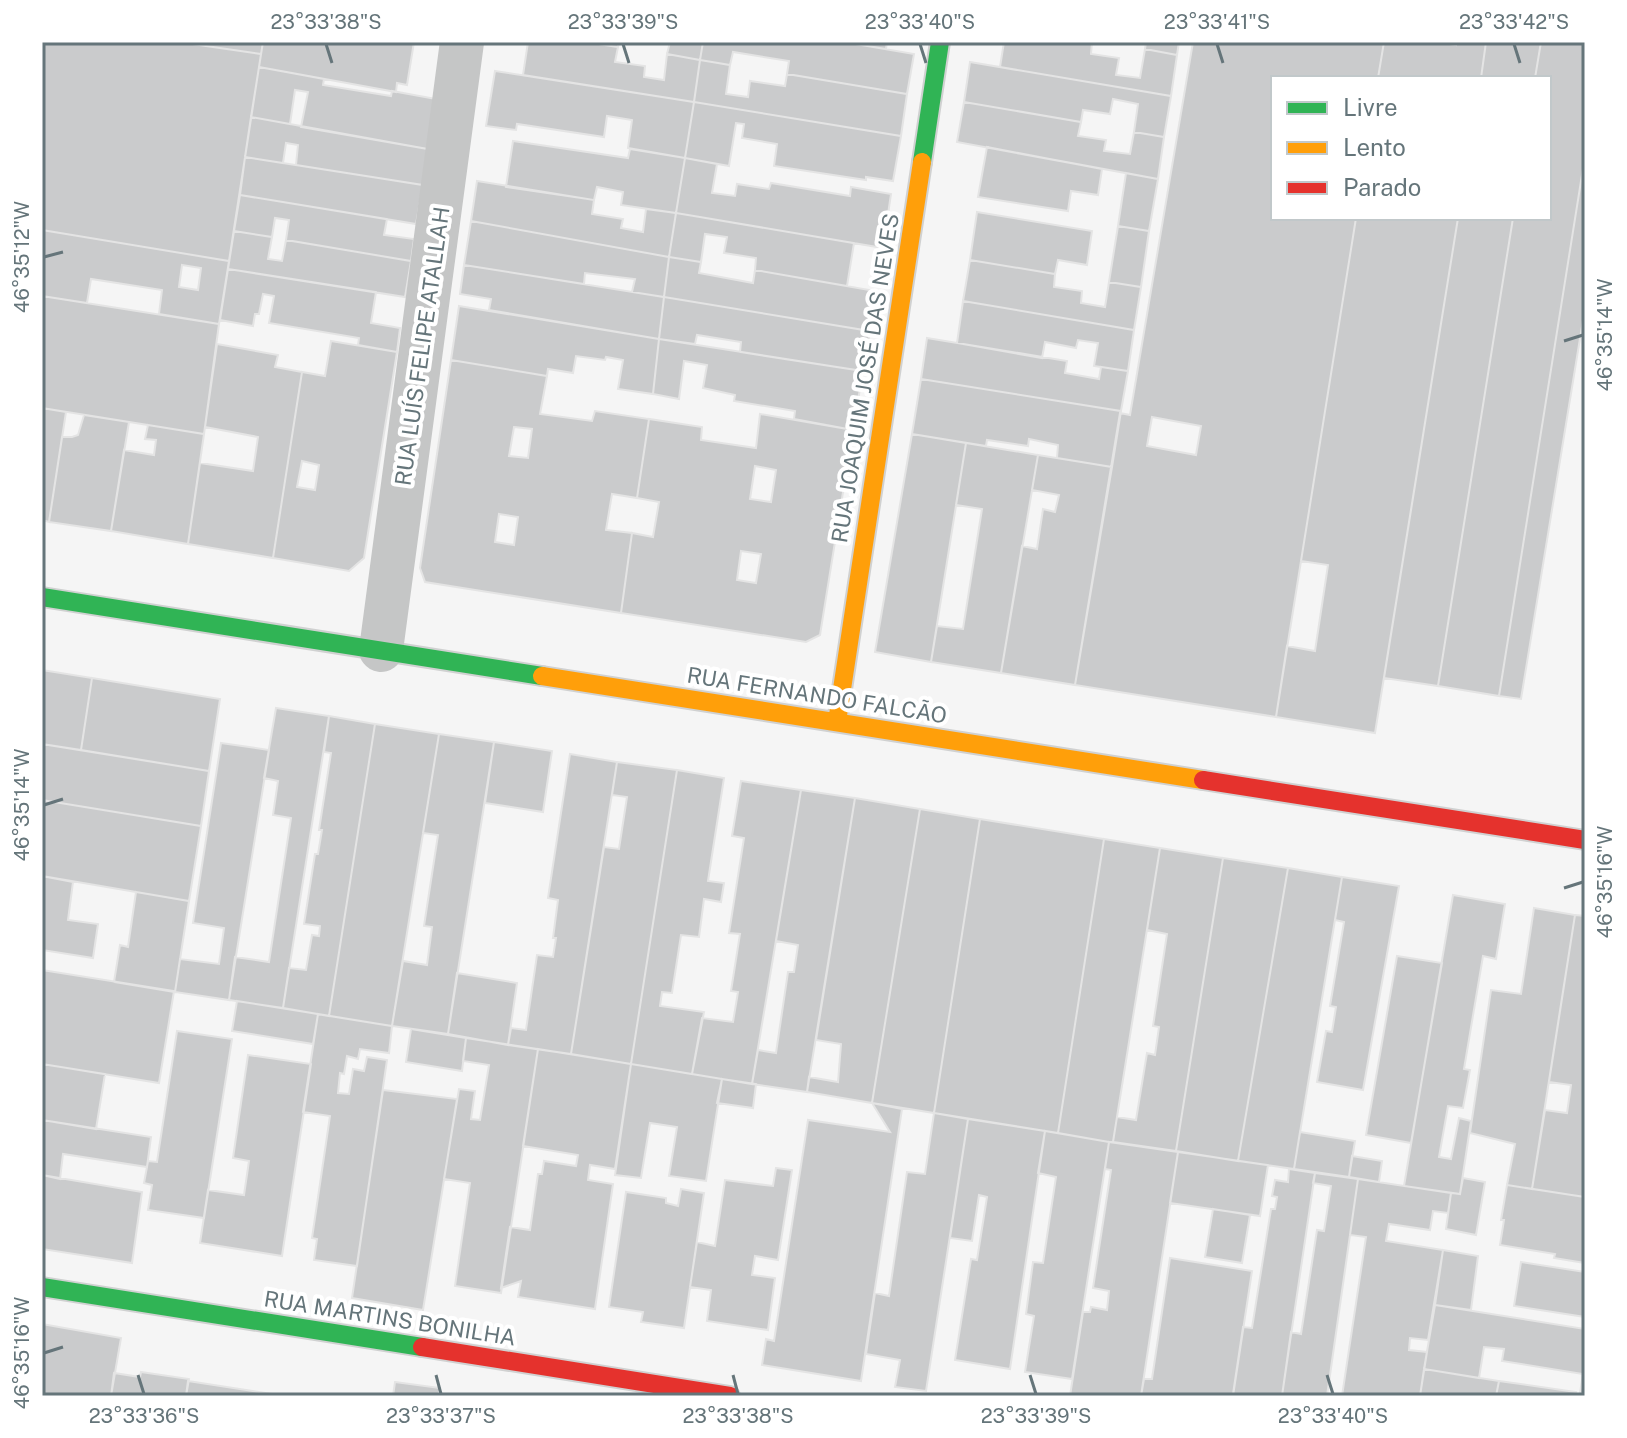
<svg xmlns="http://www.w3.org/2000/svg" width="1627" height="1438" font-family="'Public Sans',sans-serif">
  <style>
    .building { fill: #cacbcc; stroke: #e4e4e4; stroke-width: 2; fill-rule: evenodd }
    .lines { fill: none; stroke-linecap: round; stroke-linejoin: round }
    .fast-casing { stroke: #d0d1d1; stroke-width: 22 }
    .slow-casing { stroke: #d0d1d1; stroke-width: 22 }
    .jam-casing { stroke: #d0d1d1; stroke-width: 22 }
    .street { stroke: #c5c6c6; stroke-width: 44 }
    .fast { stroke: #30b455; stroke-width: 18 }
    .slow { stroke: #ff9f0a; stroke-width: 18 }
    .jam { stroke: #e5322d; stroke-width: 18 }
    .ticks { fill: none; stroke: #65757a; stroke-width: 3 }
    .labels { text-anchor: middle; stroke-width: 8; stroke-linejoin: round; paint-order: stroke }
    .street-label { font-size: 22px; fill: #65757a; stroke: #fff }
    .neatline { fill: none; stroke: #65757a; stroke-width: 3 }
    .ticks-label { font-size: 20px; text-anchor: middle; fill: #65757a }
  </style>
  <rect width="100%" height="100%" fill="#f5f5f5"/>
  <path class="building" d="M42,42H179L261,54L229,261L42,230Z
    M205,42H263L261,54L205,46Z
    M263,42H414L407,85L397,83L396,92L259,67Z
    M528,42H586L618,47L615,62L645,66L644,77L664,80L667,54L700,60L694,102L523,75Z
    M586,42H619L618,47Z
    M670,42H703L700,60L667,54Z
    M703,42H844L914,54L907,94L787,74L789,61L733,52L730,65L700,60Z
    M844,42H887L886,49Z
    M1004,42H1092L1091,54L1119,58L1116,75L1140,78L1145,49L1177,55L1171,96L1000,67Z
    M1146,42H1179L1177,55L1145,49Z
    M1193,42H1384L1378,78H1273V218H1356L1276,717L1075,685L1120,413L1130,415ZM1152,417L1201,426L1196,455L1147,446Z
    M1384,42H1437L1456,45V42H1486L1481,78H1378Z
    M1486,42H1541L1535,78H1481Z
    M1541,42H1585V156L1499,696L1438,686L1513,218H1549V78H1535Z
    M700,60L730,65L726,94L748,97L750,81L785,86L787,74L907,94L901,136L694,102Z
    M970,62L1171,96L1164,137L1134,132L1138,104L1113,99L1110,114L1083,110L1081,122L964,102Z
    M259,67L324,79L323,85L391,96L392,91L436,99L428,149L301,127L308,92L295,90L290,124L251,117Z
    M495,71L694,102L685,158L628,148L632,120L607,116L604,137L517,124L516,130L486,126Z
    M694,102L901,136L893,181L866,177V180L774,166L777,144L742,138L744,124L736,123L729,166L685,158Z
    M964,102L1081,122L1078,136L1106,140L1104,151L1130,154L1134,132L1164,137L1158,179L957,142Z
    M251,117L428,149L423,185L296,165L298,145L286,143L283,163L245,157Z
    M513,141L628,158L630,149L685,158L676,213L621,205L623,192L597,187L594,200L506,187Z
    M987,147L1102,169L1098,195L1071,191L1068,211L978,197Z
    M1585,156V308L1521,699L1499,696Z
    M245,157L423,185L416,224L240,195Z
    M685,158L717,164L712,193L735,196L737,184L769,189L771,183L850,196L851,187L891,194L883,248L676,213Z
    M1126,173L1158,179L1149,231L1118,226Z
    M477,181L594,200L592,214L623,219L621,228L643,232L646,209L676,213L669,257L471,221Z
    M240,195L387,219L384,235L414,239L411,261L286,240L289,220L275,218L272,237L234,231Z
    M977,212L1092,231L1087,265L1058,260L1055,274L970,260Z
    M676,213L854,243L847,286L755,270L756,258L724,253L727,237L705,234L701,262L669,257Z
    M1356,218H1458L1375,733L1276,717L1287,646L1315,651L1328,565L1301,561Z
    M1458,218H1513L1438,686L1384,678Z
    M471,221L669,257L664,297L632,292L635,279L585,273L584,284L464,265Z
    M1118,226L1149,231L1141,287L1109,282Z
    M42,230L229,261L219,324L159,314L162,290L91,279L87,303L42,296ZM182,265L201,268L198,290L179,287Z
    M234,231L272,237L268,259L282,261L286,240L411,261L405,297L228,269Z
    M669,257L701,262L699,273L753,283L755,270L875,291L870,331L664,297Z
    M970,260L1055,274L1054,287L1082,291L1081,303L1105,307L1109,282L1141,287L1134,330L963,301Z
    M464,265L664,297L659,339L489,310L491,299L460,294Z
    M228,269L376,292L371,323L400,328L397,352L358,345L359,338L269,323L274,296L263,294L259,314H255L253,326L220,320Z
    M42,296L219,324L204,434L42,408Z
    M664,297L870,331L863,371L740,352L741,342L697,335L695,344L659,339Z
    M963,301L1134,330L1128,371L1094,366L1098,343L1078,340L1076,348L1045,342L1042,358L957,343Z
    M459,306L659,339L653,394L618,389L623,360L606,357L605,360L576,356L573,373L548,369L547,376L451,360Z
    M927,338L1067,361L1065,373L1099,379L1101,367L1128,371L1121,411L921,379Z
    M659,339L863,371L853,430L794,419L795,411L734,401L735,395L703,388L707,365L684,361L679,399L653,394Z
    M331,341L397,352L364,558L349,571L273,558L302,372L325,376ZM302,461L319,465L315,490L297,487Z
    M217,344L278,355L275,367L302,372L273,558L188,544L200,463L253,471L258,437L205,427Z
    M451,360L547,376L540,414L592,421L595,411L649,419L637,498L612,494L606,530L632,533L621,613L425,582L420,568ZM514,427L532,429L528,458L509,456ZM499,514L518,517L514,545L495,542Z
    M921,379L1121,411L1112,467L1057,458L1058,445L1029,439L1028,446L987,440L986,446L912,434Z
    M42,408L66,412L49,522L42,520Z
    M760,414L853,430L820,635L806,642L621,613L632,533L653,537L659,502L637,498L649,419L702,427L701,440L756,448ZM755,466L776,470L771,502L750,499ZM741,551L761,554L756,583L737,580Z
    M84,415L129,422L111,531L49,522L62,437H72L78,435Z
    M148,425L204,434L188,544L111,531L124,450L154,455L156,440L145,439Z
    M912,434L966,443L931,662L875,652Z
    M966,443L1038,455L1001,673L931,662L937,626L963,629L982,509L956,505Z
    M1038,455L1112,467L1075,685L1001,673L1022,546L1037,549L1043,509L1055,512L1059,495L1032,490Z
    M42,670L92,678L81,750L42,744Z
    M92,678L220,699L209,771L81,750Z
    M276,708L329,716L283,1008L229,1000L235,957L269,962L291,818L273,815L278,781L264,778Z
    M329,716L375,724L329,1016L283,1008L289,968L306,970L312,935L319,936L320,926L304,924L315,854H318L322,830H319L331,753L324,752Z
    M375,724L439,734L392,1026L329,1016Z
    M439,734L494,742L448,1034L392,1026L403,961L427,965L432,927L424,926L438,835L423,833Z
    M494,742L552,751L543,812L485,803Z
    M221,743L269,750L229,1000L175,992L180,959L219,964L224,928L193,923Z
    M42,744L209,771L201,826L42,800Z
    M570,754L617,762L571,1054L508,1045L511,1028L526,1030L537,955L553,957L556,938H553L558,900L548,898Z
    M617,762L677,770L631,1064L571,1054L604,847L619,849L627,797L612,795Z
    M677,770L724,778L708,881L724,883L721,902L704,899L699,937L681,935L672,993L662,992L660,1006L704,1012L692,1074L631,1064Z
    M741,781L801,790L752,1084L692,1074L702,1018L733,1022L738,992L731,991L740,934L729,933L744,838L732,836Z
    M801,790L855,798L807,1092L752,1084L758,1050L776,1053L788,972H794L798,945L776,941Z
    M855,798L920,809L872,1103L807,1092L809,1077L838,1082L841,1044L816,1040Z
    M42,800L201,826L189,901L42,876Z
    M920,809L980,819L934,1113L872,1103Z
    M980,819L1104,839L1058,1133L934,1113Z
    M1104,839L1160,848L1113,1142H1109L1058,1133Z
    M1160,848L1223,858L1176,1151L1113,1142L1117,1117L1136,1120L1147,1053L1155,1055L1159,1027L1153,1026L1167,934L1147,930Z
    M1223,858L1288,868L1238,1161L1176,1151Z
    M1288,868L1342,877L1294,1169L1238,1161Z
    M42,876L73,882L68,920L98,924L93,958L42,950Z
    M1342,877L1399,886L1363,1090L1317,1082L1326,1031L1332,1032L1336,1007L1330,1006L1344,922L1335,920Z
    M136,892L189,901L175,992L114,982L120,945L128,947Z
    M1453,895L1505,904L1496,959L1483,956L1464,1069L1470,1070L1463,1108L1448,1106L1439,1157L1451,1159L1459,1118L1471,1121L1460,1194L1404,1186Z
    M1534,908L1575,915L1532,1189L1507,1185L1515,1144L1470,1133L1491,990L1521,994Z
    M1575,915L1585,916V1197L1532,1189L1545,1110L1567,1113L1571,1085L1549,1082Z
    M1397,956L1442,963L1411,1143L1366,1135Z
    M42,970L174,991L159,1083L42,1064Z
    M457,973L517,983L508,1045L448,1034Z
    M237,1001L318,1014L313,1044L232,1031Z
    M318,1014L392,1026L389,1053L360,1049L358,1059L347,1056L344,1074L340,1073L338,1093L349,1094L353,1069L364,1071L367,1057L387,1060L357,1266L314,1260L317,1239L312,1238L330,1116L303,1112Z
    M411,1029L466,1038L462,1071L406,1062Z
    M177,1031L232,1039L204,1218L148,1210L152,1185L144,1183L147,1167L148,1161L157,1162Z
    M466,1038L538,1049L501,1293L455,1286L470,1183L444,1179L459,1089L475,1091L471,1119L480,1120L489,1065L463,1061Z
    M538,1049L631,1064L615,1169L590,1165L588,1180L613,1184L595,1309L518,1297L521,1281L501,1288L510,1227L530,1230L538,1174H542L544,1161L576,1166L578,1155L523,1146Z
    M248,1055L311,1064L282,1256L200,1243L208,1190L244,1195L249,1161L233,1158Z
    M42,1064L105,1074L96,1129L42,1120Z
    M631,1064L722,1079L706,1181L669,1176L677,1127L650,1123L641,1178L615,1175Z
    M722,1079L756,1084L753,1108L717,1103Z
    M383,1090L457,1099L423,1310L352,1298Z
    M872,1103L902,1109L861,1381L762,1365L766,1339L774,1341L808,1120L890,1132Z
    M934,1113L968,1119L926,1391L895,1387L900,1360L866,1354L875,1293L889,1296L907,1172L925,1174Z
    M968,1119L1045,1131L1010,1369L955,1360L971,1259L977,1260L987,1197L979,1195L972,1241L950,1238Z
    M42,1120L151,1137L147,1167L63,1154L60,1179L42,1175Z
    M1045,1131L1109,1142L1072,1379L1025,1372L1034,1316L1026,1314L1033,1262L1043,1263L1056,1177L1038,1173Z
    M1300,1132L1355,1141L1349,1177L1294,1169Z
    M1109,1142L1178,1152L1141,1396H1070L1083,1312H1090L1091,1307L1107,1310L1109,1291L1093,1288L1111,1170L1105,1169Z
    M1178,1152L1268,1165L1260,1216L1170,1203Z
    M1352,1156L1382,1161L1379,1182L1349,1177Z
    M776,1168L792,1170L778,1260L755,1256L752,1275L775,1278L768,1330L707,1321L711,1290L690,1287L697,1242L715,1246L725,1180L773,1186Z
    M1289,1169L1315,1173L1282,1396L1233,1394L1243,1327L1252,1328L1271,1209H1275L1277,1197L1272,1196L1275,1180L1288,1182Z
    M1315,1173L1358,1179L1327,1396H1282L1291,1332L1301,1334L1317,1230L1324,1231L1331,1186L1313,1183Z
    M42,1175L142,1192L132,1263L42,1249Z
    M1463,1178L1485,1182L1476,1235L1446,1229L1451,1193L1460,1194Z
    M1358,1179L1451,1193L1448,1213L1433,1211L1430,1230L1389,1224L1386,1241L1443,1250L1428,1340L1410,1338L1409,1350L1427,1352L1420,1396H1342L1366,1237L1350,1235Z
    M1507,1185L1585,1197V1263L1554,1258L1555,1254L1500,1245L1504,1220H1501Z
    M681,1189L704,1193L684,1328L641,1322L643,1312L609,1307L626,1192L666,1198V1203L678,1206Z
    M1213,1209L1250,1215L1242,1263L1205,1257Z
    M1443,1250L1478,1256L1471,1310L1435,1305Z
    M1170,1258L1252,1271L1233,1396H1141L1144,1379H1152Z
    M1521,1262L1585,1272V1317L1514,1306Z
    M1435,1305L1585,1329V1394L1580,1393L1583,1374L1502,1361L1504,1349L1484,1347L1479,1378L1424,1369Z
    M42,1324L121,1338L111,1396H42Z
    M1424,1369L1499,1381L1496,1396H1420Z
    M141,1372L189,1379L186,1396H111L114,1373L140,1377Z
    M188,1381L285,1396H186Z
    M1499,1381L1576,1392L1575,1396H1496Z
    M395,1382L440,1388L438,1396H393Z"/>
  <g class="lines">
    <defs>
      <path id="fast" d="M922,162L940,42
        M42,597L542,676
        M42,1287L422,1347"/>
      <path id="slow" d="M542,676L1203,780
        M837,722L922,162"/>
      <path id="jam" d="M1203,780L1585,840
        M422,1347L730,1396"/>
    </defs>
    <use href="#fast" class="fast-casing"/>
    <use href="#slow" class="slow-casing"/>
    <use href="#jam" class="jam-casing"/>
    <path class="street" d="M381,650L462,42"/>
    <use href="#fast" class="fast"/>
    <use href="#slow" class="slow"/>
    <use href="#jam" class="jam"/>
  </g>
  <path class="ticks" d="M326,44L332,63M623,44L629,63M920,44L926,63M1217,44L1223,63M1514,44L1520,63M44,257L63,252M1564,341L1583,335M44,805L63,799M1564,888L1583,882M44,1353L63,1347M138,1375L144,1394M436,1375L441,1394M733,1375L738,1394M1030,1375L1036,1394M1327,1375L1333,1394"/>
  <g class="labels">
    <g class="street-label">
      <text transform="translate(422 346) rotate(-82)" y="8">RUA LUÍS FELIPE ATALLAH</text>
      <text transform="translate(865 378) rotate(-81)" y="8">RUA JOAQUIM JOSÉ DAS NEVES</text>
      <text transform="translate(817 695) rotate(9)" y="8">RUA FERNANDO FALCÃO</text>
      <text transform="translate(390 1318) rotate(9)" y="8">RUA MARTINS BONILHA</text>
    </g>
  </g>
  <rect width="1627" height="1438" fill="none" stroke="#ffffff" stroke-width="88"/>
  <rect x="1271" y="76" width="280" height="144" fill="#ffffff" stroke="#c1c8ca" stroke-width="2"/>
  <rect x="1287" y="102" width="40" height="12" fill="#30b455" stroke="#c1c8ca" stroke-width="2"/>
  <text x="1343" y="116" font-size="24" fill="#65757a">Livre</text>
  <rect x="1287" y="142" width="40" height="12" fill="#ff9f0a" stroke="#c1c8ca" stroke-width="2"/>
  <text x="1343" y="156" font-size="24" fill="#65757a">Lento</text>
  <rect x="1287" y="182" width="40" height="12" fill="#e5322d" stroke="#c1c8ca" stroke-width="2"/>
  <text x="1343" y="196" font-size="24" fill="#65757a">Parado</text>
  <rect x="44" y="44" width="1539" height="1350" class="neatline"/>
  <g class="ticks-label">
    <text x="326" y="29">23°33'38"S</text>
    <text x="623" y="29">23°33'39"S</text>
    <text x="920" y="29">23°33'40"S</text>
    <text x="1217" y="29">23°33'41"S</text>
    <text x="1514" y="29">23°33'42"S</text>
    <text transform="translate(22 257) rotate(-90)" y="7">46°35'12"W</text>
    <text transform="translate(1605 335) rotate(-90)" y="7">46°35'14"W</text>
    <text transform="translate(22 805) rotate(-90)" y="7">46°35'14"W</text>
    <text transform="translate(1605 882) rotate(-90)" y="7">46°35'16"W</text>
    <text transform="translate(22 1353) rotate(-90)" y="7">46°35'16"W</text>
    <text x="144" y="1423">23°33'36"S</text>
    <text x="441" y="1423">23°33'37"S</text>
    <text x="738" y="1423">23°33'38"S</text>
    <text x="1036" y="1423">23°33'39"S</text>
    <text x="1333" y="1423">23°33'40"S</text>
  </g>
</svg>
